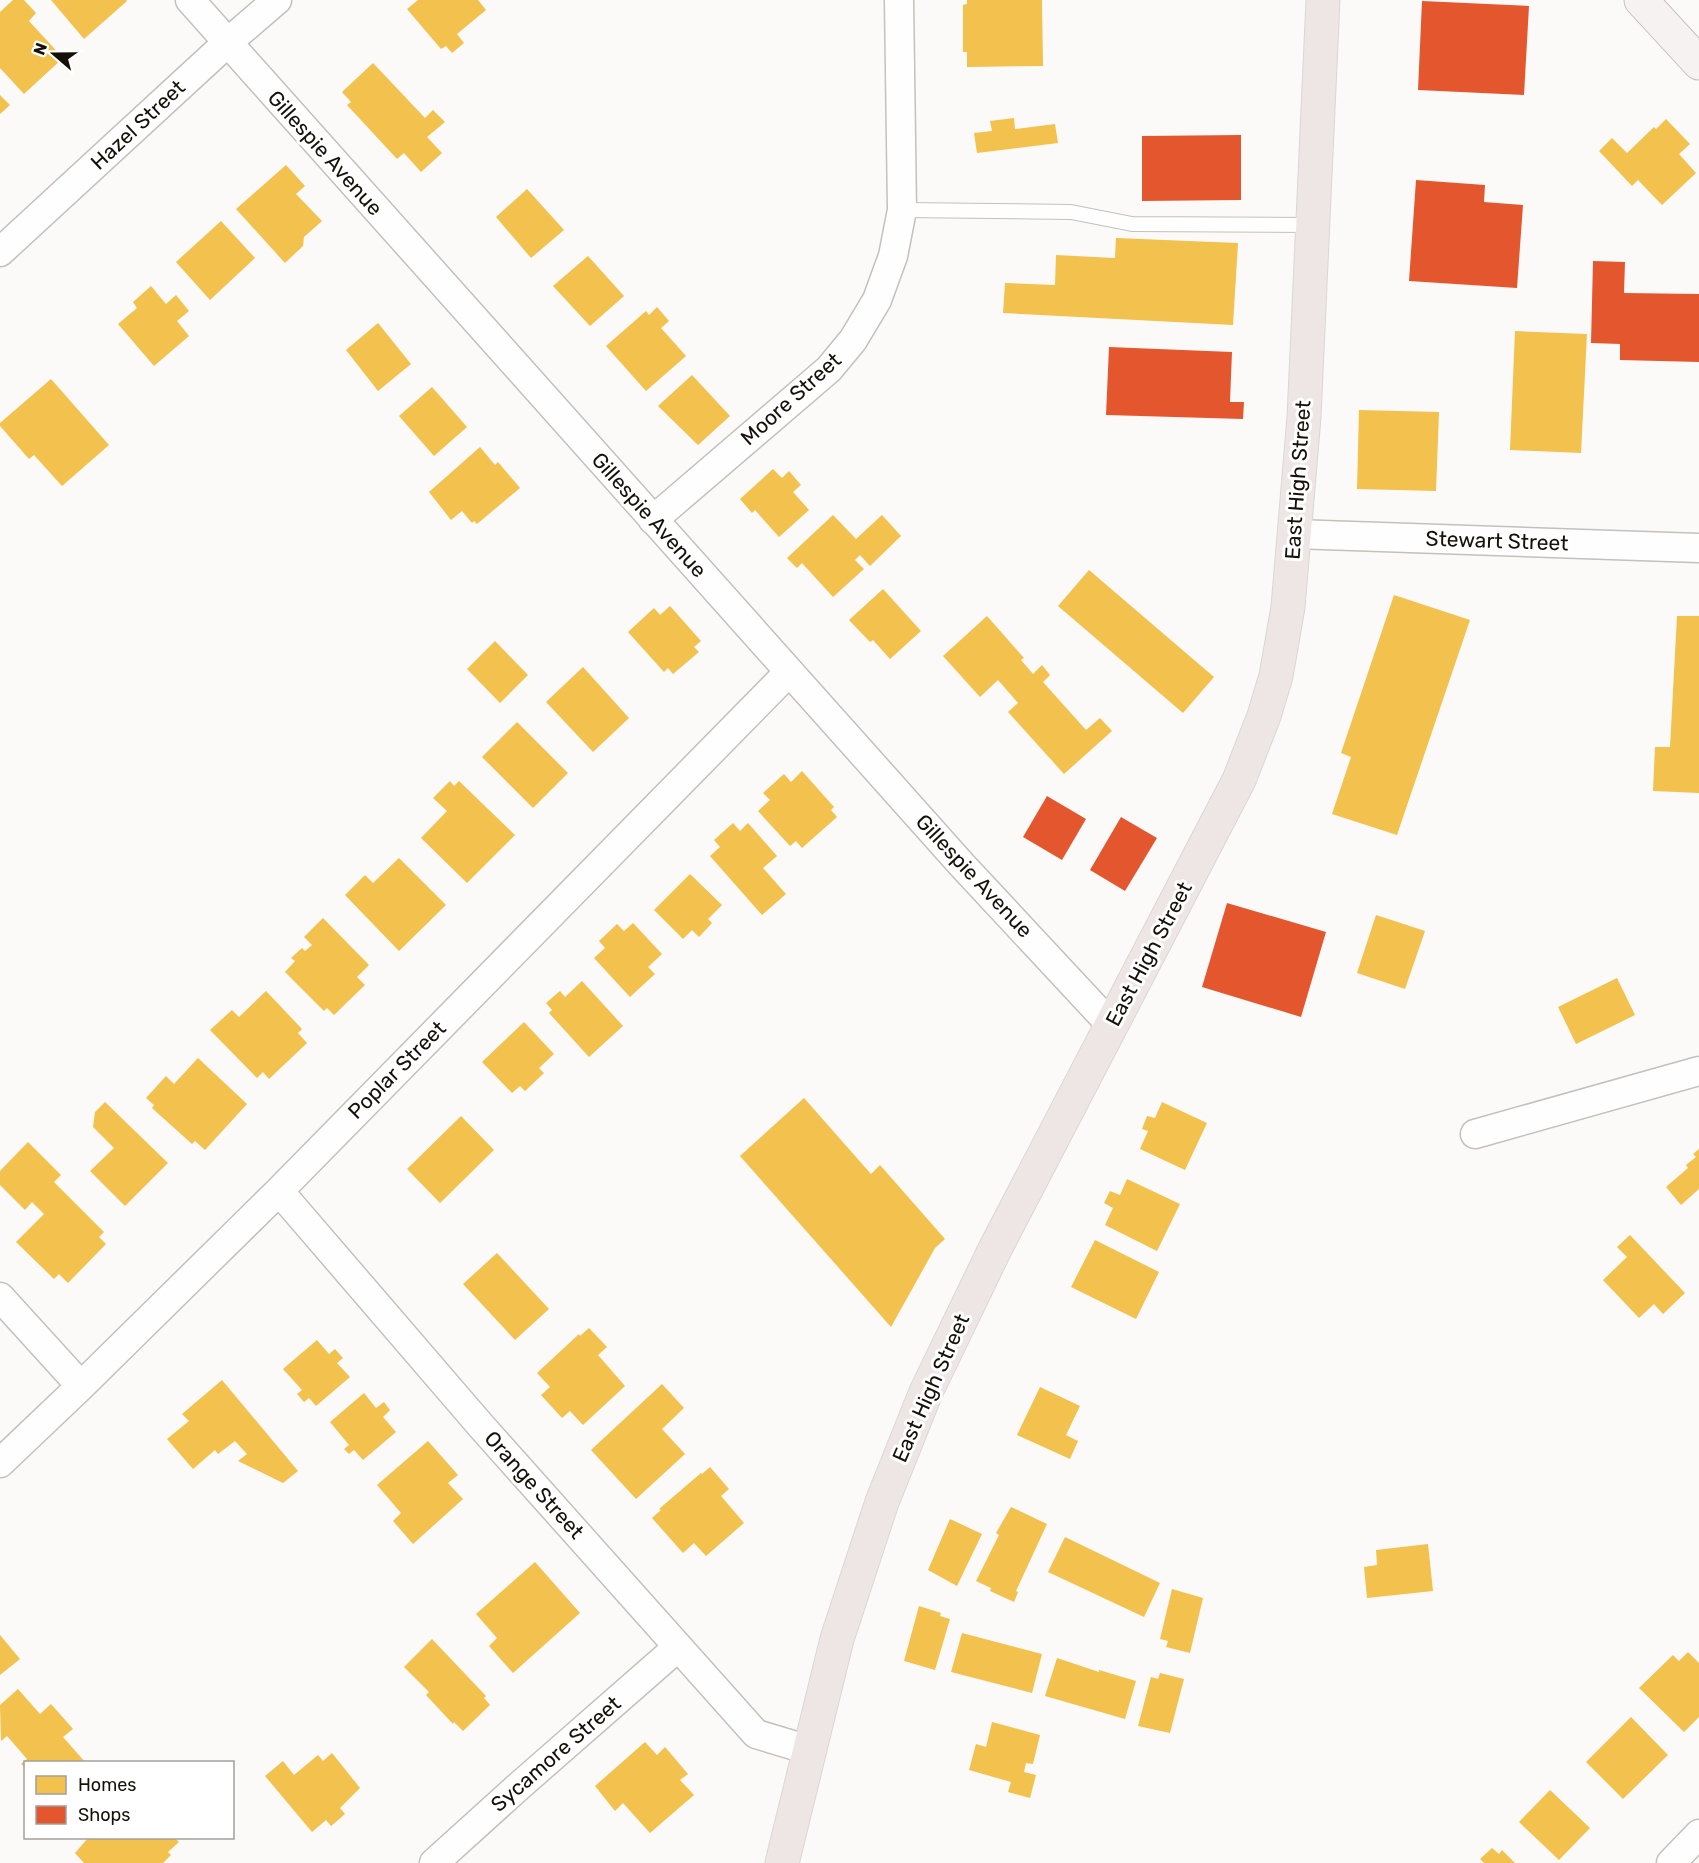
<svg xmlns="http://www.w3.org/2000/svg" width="1699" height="1863" font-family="Rubik,sans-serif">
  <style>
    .homes { fill: #f2c14e }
    .shops { fill: #e4572e }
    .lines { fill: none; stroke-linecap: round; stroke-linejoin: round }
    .lane-casing { stroke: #c4c0ba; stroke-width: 16 }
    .street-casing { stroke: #c4c0ba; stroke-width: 31 }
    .secondary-casing { stroke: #c4c0ba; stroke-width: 35 }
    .primary-casing { stroke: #d9d7d5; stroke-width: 35 }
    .lane { stroke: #fffefe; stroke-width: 14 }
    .street { stroke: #fffefe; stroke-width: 28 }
    .secondary { stroke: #f6f2f2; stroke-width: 33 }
    .primary { stroke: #eee6e5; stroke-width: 33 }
    .labels { text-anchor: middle; stroke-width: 6; stroke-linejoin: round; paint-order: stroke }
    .street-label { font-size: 21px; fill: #161108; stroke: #fff }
  </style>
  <rect width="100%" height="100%" fill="#fcfaf8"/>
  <path class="homes" d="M13,0H24L36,13L29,21L63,58L24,94L0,68V12Z
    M51,0H126L127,1L84,39Z
    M418,0H478L486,10L457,34L464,43L452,53L446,46L441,49L407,9Z
    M967,0H1042L1043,66L967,67V52H963V5L967,4Z
    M373,63L425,118L433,110L445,122L427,137L442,153L421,172L404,153L397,159L347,105L351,102L342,92Z
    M0,95L10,105L0,114Z
    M1014,118L1015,129L1055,124L1058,143L977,153L974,133L992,131L990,121Z
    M1666,119L1690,144L1679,154L1696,173L1662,205L1638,180L1632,186L1599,151L1612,138L1627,153L1654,127L1656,129Z
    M286,165L305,186L296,194L322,221L304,237L303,246L285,263L236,209Z
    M527,189L564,230L531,258L496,217Z
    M221,221L255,258L210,300L176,262Z
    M1116,238L1238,243L1233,325L1003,313L1005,283L1055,285L1056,255L1115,258Z
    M588,256L624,296L590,326L553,286Z
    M151,286L166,304L176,295L189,311L177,321L189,336L154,366L118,324L137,308L133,302Z
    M657,307L669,321L661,328L686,356L646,391L606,346L646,311L649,315Z
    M378,323L411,364L378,391L346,350Z
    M1515,331L1587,334L1581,453L1510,450Z
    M692,375L730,416L698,445L658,406Z
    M51,379L109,445L62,486L34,455L29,459L0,426V423Z
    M432,387L467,427L434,456L399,416Z
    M1359,410L1439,412L1436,491L1357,489Z
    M480,447L495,465L498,462L520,488L477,524L474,521L472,523L462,511L451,520L429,492Z
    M773,469L782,478L789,471L801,485L793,492L809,510L779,537L755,510L752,513L740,499Z
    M833,515L856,539L882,515L901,536L870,566L860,555L855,560L864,569L833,597L802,563L797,568L787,558Z
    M1089,570L1214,677L1183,713L1058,606Z
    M883,589L921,631L890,659L873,640L870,642L849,620Z
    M1394,595L1470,620L1397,835L1332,814L1351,757L1341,753Z
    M670,606L701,641L694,647L699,652L673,674L668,668L664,672L628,632L654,608L660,615Z
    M987,616L1024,658L1021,660L1033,674L1042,665L1050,675L1043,682L1086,730L1100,718L1112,731L1064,774L1008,712L1018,703L998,680L980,697L943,656Z
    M1677,616H1699V793L1653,791L1655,747H1670Z
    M495,641L528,675L500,703L467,669Z
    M583,667L629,718L593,752L546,702Z
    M517,722L568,773L533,808L482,757Z
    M802,771L834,807L831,810L837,817L802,848L796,841L790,846L758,811L770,800L763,793L784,774L791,782Z
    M450,781L454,786L459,781L515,835L467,883L421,838L447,811L433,798Z
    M733,823L740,831L748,823L777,856L763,868L786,894L762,915L710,856L720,847L714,840Z
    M399,858L446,905L399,951L345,895L365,875L373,883Z
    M690,874L722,905L708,919L712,923L699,937L692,930L683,939L654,910Z
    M1376,915L1425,931L1405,989L1357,973Z
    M323,918L369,965L357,977L365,985L334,1015L327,1008L324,1011L285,972L295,961L291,958L302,948L305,951L312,945L304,937Z
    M633,923L662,954L648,967L655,974L630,997L594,958L605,948L599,941L617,924L624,931Z
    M1617,978L1635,1015L1576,1044L1558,1007Z
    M582,981L623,1026L589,1057L549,1013L552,1010L546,1003L560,991L565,997Z
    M266,991L302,1029L298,1033L307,1043L269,1079L263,1072L257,1078L210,1030L232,1010L239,1017Z
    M524,1022L554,1054L539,1068L544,1073L525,1091L520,1086L512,1093L482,1062Z
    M198,1058L247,1104L205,1150L195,1141L192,1144L152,1108L154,1105L146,1098L166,1076L174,1084Z
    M804,1098L871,1174L880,1165L945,1239L935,1248L891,1327L740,1156Z
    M105,1102L168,1163L125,1206L90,1171L114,1148L93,1127L95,1112Z
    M1162,1102L1207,1123L1185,1170L1140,1149L1148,1131L1142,1129L1147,1116L1155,1118Z
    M461,1116L494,1150L440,1203L407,1169Z
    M28,1142L61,1175L54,1182L104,1232L99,1237L106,1244L68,1283L59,1274L54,1279L16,1242L44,1214L32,1202L25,1210L0,1185V1171Z
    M1699,1149V1189L1681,1205L1666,1187L1688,1168L1686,1165L1696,1157L1693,1154Z
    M1127,1179L1180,1204L1157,1251L1105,1225L1113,1208L1104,1203L1110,1191L1120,1195Z
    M1630,1235L1685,1293L1663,1314L1654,1304L1639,1318L1603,1280L1627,1257L1617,1247Z
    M1095,1240L1159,1272L1136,1319L1071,1287Z
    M497,1253L549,1309L515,1340L463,1284Z
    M589,1328L607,1347L598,1355L625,1386L583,1425L570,1411L562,1418L541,1395L550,1387L537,1373L579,1334L580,1336Z
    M317,1340L329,1354L335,1349L343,1358L337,1363L350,1377L316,1406L309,1398L304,1402L297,1394L302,1390L283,1369Z
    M222,1380L298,1471L283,1483L238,1461L247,1454L235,1441L218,1454L215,1450L193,1469L167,1439L189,1421L182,1414Z
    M662,1384L684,1408L662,1429L685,1454L636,1499L591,1450Z
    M1040,1387L1080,1406L1066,1435L1078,1441L1070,1459L1017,1435Z
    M364,1393L376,1408L384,1402L390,1410L383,1417L396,1432L363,1460L354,1450L349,1454L344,1449L349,1445L330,1422Z
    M428,1441L458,1475L448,1483L463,1499L413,1544L393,1521L401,1513L377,1485Z
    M710,1467L729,1489L721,1496L744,1523L706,1556L694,1543L683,1553L652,1518L661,1510L659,1509L701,1473L702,1474Z
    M1011,1507L1047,1524L1016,1591L1018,1592L1014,1602L990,1591L991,1588L976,1581L999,1535L996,1533Z
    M950,1519L982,1534L957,1586L928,1570Z
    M1065,1537L1160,1583L1144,1617L1048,1572Z
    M1428,1544L1433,1591L1367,1598L1364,1567L1377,1565L1376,1550Z
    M535,1562L580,1613L513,1673L489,1646L497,1638L476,1614Z
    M1172,1589L1203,1598L1190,1653L1166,1647L1168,1641L1160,1639Z
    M919,1606L941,1613L940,1616L950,1619L935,1670L904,1661Z
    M962,1633L1042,1654L1032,1693L951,1672Z
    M0,1635L20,1659L0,1675Z
    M432,1639L486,1696L484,1698L490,1705L463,1731L454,1722L453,1724L426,1695L429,1692L404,1667Z
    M1688,1652L1699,1663V1717L1684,1732L1639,1688L1673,1655L1679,1661Z
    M1057,1658L1099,1672V1670L1136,1681L1125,1719L1045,1696Z
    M1160,1673L1184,1679L1170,1733L1138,1726L1151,1677L1158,1679Z
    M18,1689L40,1714L51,1704L73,1729L63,1737L85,1762H26V1768L21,1764L27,1759L7,1736L1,1741L0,1705Z
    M1631,1717L1668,1755L1623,1799L1586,1762Z
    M992,1722L1040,1735L1033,1764L1026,1763L1024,1772L1036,1775L1030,1798L1008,1792L1011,1782L969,1770L976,1744L986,1747Z
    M645,1742L657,1755L665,1747L688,1774L680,1780L694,1795L650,1833L623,1803L615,1811L595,1786Z
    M332,1753L360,1788L340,1808L345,1814L331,1826L326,1820L312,1832L265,1776L283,1761L294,1775L318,1755L323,1761Z
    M1550,1790L1590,1828L1559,1860L1519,1822Z
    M88,1838H175L179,1842L168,1852L171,1855L163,1863H84L75,1853Z
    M1492,1848L1499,1854L1502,1850L1515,1863H1484L1480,1859Z"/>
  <path class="shops" d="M1422,1L1529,6L1524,95L1418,90Z
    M1241,135V200L1142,201V136Z
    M1416,180L1485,185L1484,202L1523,205L1517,288L1409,281Z
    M1593,261L1625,262L1624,293L1699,294V362L1620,360V344L1591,343Z
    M1109,347L1232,352L1230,402H1244L1243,419L1106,415Z
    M1047,796L1086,819L1062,860L1023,837Z
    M1121,817L1157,838L1125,891L1090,870Z
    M1227,903L1326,932L1301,1017L1202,987Z"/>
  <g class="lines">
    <defs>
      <path id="lane" d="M902,210L1071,212L1132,224L1313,225"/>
      <path id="street" d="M190,0L962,865L1112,1026
        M0,252L227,43L277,0
        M653,520L829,369L853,340L877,300L893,256L902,210L899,0
        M1294,534L1699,548
        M1475,1134L1699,1071
        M279,1191L482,1427L756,1734L809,1750
        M0,1297L81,1386
        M0,1463L81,1386L279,1191L789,672
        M434,1863L518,1787L678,1647
        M1671,1863L1699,1834"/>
      <path id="secondary" d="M1641,0L1699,63"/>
      <path id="primary" d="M782,1863L837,1639L882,1502L926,1392L996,1247L1239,780L1264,716L1276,676L1288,607L1304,417L1323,0"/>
    </defs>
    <use href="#lane" class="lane-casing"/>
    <use href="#street" class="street-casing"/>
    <use href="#secondary" class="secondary-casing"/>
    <use href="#primary" class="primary-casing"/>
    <use href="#lane" class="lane"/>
    <use href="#street" class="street"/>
    <use href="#secondary" class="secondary"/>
    <use href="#primary" class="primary"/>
  </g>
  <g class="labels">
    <g class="street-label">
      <text transform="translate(138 125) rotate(-43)" y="7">Hazel Street</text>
      <text transform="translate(325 153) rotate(48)" y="7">Gillespie Avenue</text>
      <text transform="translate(791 399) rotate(-42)" y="7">Moore Street</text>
      <text transform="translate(1298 480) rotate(-86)" y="7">East High Street</text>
      <text transform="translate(649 515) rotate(48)" y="7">Gillespie Avenue</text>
      <text transform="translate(1497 541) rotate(2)" y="7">Stewart Street</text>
      <text transform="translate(974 876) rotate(47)" y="7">Gillespie Avenue</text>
      <text transform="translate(1149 954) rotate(-62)" y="7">East High Street</text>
      <text transform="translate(397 1070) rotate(-45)" y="7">Poplar Street</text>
      <text transform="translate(931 1388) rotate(-66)" y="7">East High Street</text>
      <text transform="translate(534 1485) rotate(48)" y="7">Orange Street</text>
      <text transform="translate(556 1754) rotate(-41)" y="7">Sycamore Street</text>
    </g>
  </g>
  <rect x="24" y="1761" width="210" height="78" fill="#ffffff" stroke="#a2a09c" stroke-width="1.5"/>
  <rect x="36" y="1776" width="30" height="18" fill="#f2c14e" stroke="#a2a09c" stroke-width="1.5"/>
  <text x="78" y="1791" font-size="18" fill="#161108">Homes</text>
  <rect x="36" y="1806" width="30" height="18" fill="#e4572e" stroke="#a2a09c" stroke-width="1.5"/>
  <text x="78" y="1821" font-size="18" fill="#161108">Shops</text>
  <g transform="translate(54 54) rotate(290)" stroke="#ffffff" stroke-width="4.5" paint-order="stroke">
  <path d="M0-4.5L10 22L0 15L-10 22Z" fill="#161108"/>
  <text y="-9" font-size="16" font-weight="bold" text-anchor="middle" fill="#161108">N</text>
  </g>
</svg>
